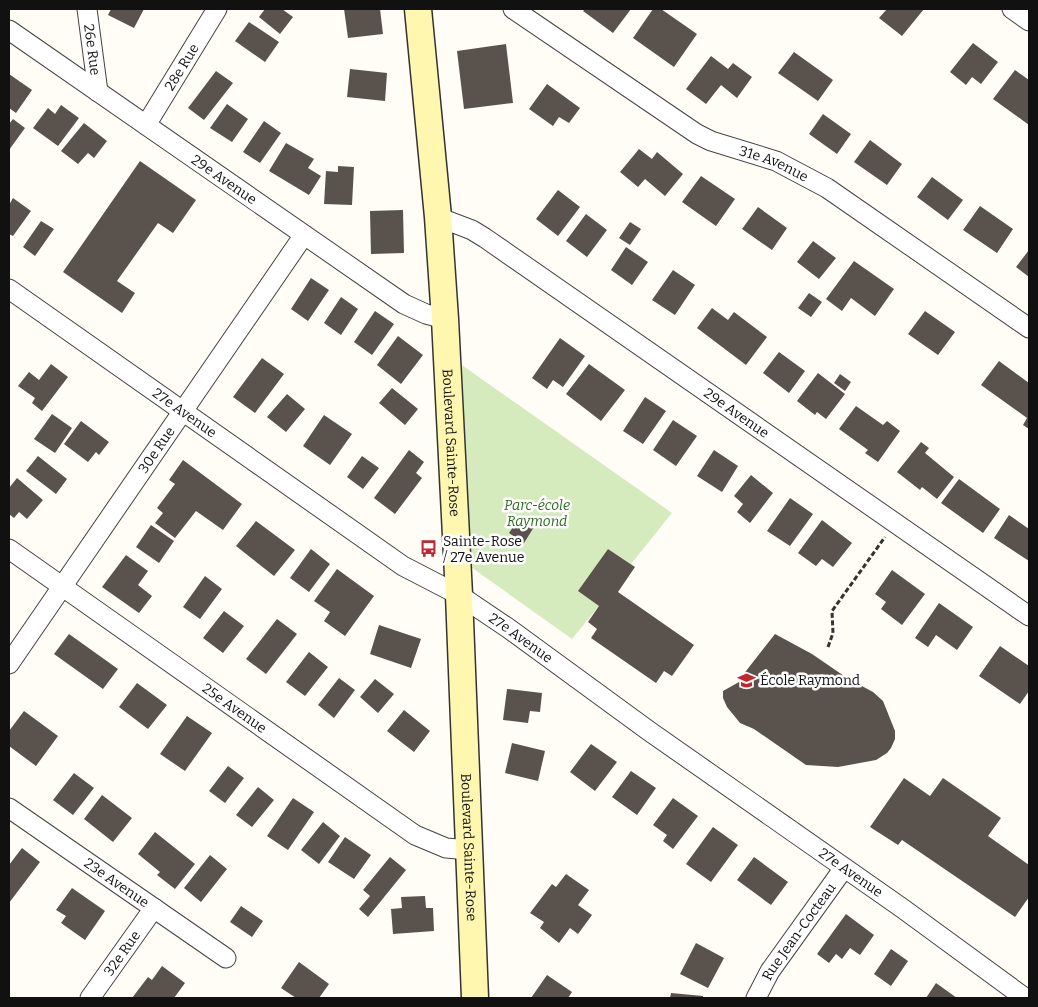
<svg xmlns="http://www.w3.org/2000/svg" width="1038" height="1007" font-family="Bitter,serif">
  <style>
    .green { fill: #d5ebbd }
    .building { fill: #5a524d }
    .lines { fill: none; stroke-linecap: round; stroke-linejoin: round }
    .street-casing { stroke: #444; stroke-width: 21 }
    .secondary-casing { stroke: #333; stroke-width: 29 }
    .path { stroke: #333; stroke-width: 3; stroke-dasharray: 5 2.5; stroke-linecap: butt }
    .street { stroke: #fff; stroke-width: 19 }
    .secondary { stroke: #fff6b0; stroke-width: 26 }
    .labels { text-anchor: middle; stroke-width: 5; stroke-linejoin: round; paint-order: stroke }
    .street-label { font-size: 14px; fill: #111; stroke: #fff }
    .park-label { font-size: 14px; font-style: italic; fill: #2f6b1f; stroke: #fff }
    .poi-label { font-size: 14px; fill: #111; stroke: #fff; text-anchor: start }
  </style>
  <rect width="100%" height="100%" fill="#fffdf5"/>
  <path class="green" d="M449,356L672,513L631,564L608,549L579,591L599,606L572,639L461,560Z"/>
  <path class="building" d="M111,9H144L134,28L108,15Z
    M265,9H282L293,17L280,34L259,17Z
    M344,9H380L383,34L348,38Z
    M585,9H631L613,33L583,11Z
    M653,9H661L697,34L674,67L633,38Z
    M887,9H924L902,36L879,18Z
    M249,22L279,42L265,62L235,41Z
    M973,43L998,62L981,84L972,77L966,85L950,72Z
    M506,44L513,103L464,109L457,51Z
    M794,52L833,80L818,101L778,73Z
    M711,56L728,69L733,63L752,77L737,98L721,85L706,104L686,89Z
    M350,69L387,73L385,101L347,97Z
    M1015,70L1029,80V125L993,99Z
    M216,71L233,83L204,120L188,108Z
    M9,74L32,90L16,113L9,108Z
    M547,84L580,108L569,123L559,117L553,126L529,109Z
    M227,104L248,119L232,142L210,128Z
    M61,105L79,118L58,146L33,128L48,108L55,114Z
    M823,114L851,134L837,154L809,134Z
    M13,119L25,128L9,150V124Z
    M264,121L281,133L260,163L243,152Z
    M84,123L107,141L94,158L88,153L78,164L61,151Z
    M870,140L902,164L887,185L854,162Z
    M286,143L314,159L308,168L321,176L309,195L269,171Z
    M639,149L652,159L657,152L683,174L665,196L645,179L638,187L620,172Z
    M140,161L196,200L173,233L158,223L117,281L135,293L122,313L63,272Z
    M338,166L354,167L352,205L324,204L326,171L338,172Z
    M701,176L735,199L716,226L682,202Z
    M932,177L963,200L948,220L917,197Z
    M558,190L580,207L558,236L536,219Z
    M13,198L31,211L13,236L9,234V205Z
    M980,206L1013,229L997,253L963,230Z
    M758,207L787,228L772,250L742,229Z
    M403,210L404,253L371,254L370,211Z
    M586,214L607,230L587,257L566,241Z
    M41,221L54,229L35,256L23,247Z
    M630,222L641,229L630,245L619,238Z
    M813,241L836,258L819,279L797,262Z
    M626,247L648,262L632,285L611,270Z
    M1029,250V277L1016,267Z
    M854,261L894,289L875,316L851,298L842,311L826,299Z
    M673,270L695,285L675,315L652,300Z
    M311,278L329,290L308,321L291,309Z
    M809,293L822,302L811,317L798,308Z
    M341,297L358,309L341,335L324,323Z
    M712,308L728,320L734,312L767,337L746,365L697,328Z
    M375,311L394,324L372,355L354,342Z
    M925,311L955,332L938,355L908,334Z
    M398,336L423,355L401,384L377,365Z
    M560,338L585,356L563,387L553,380L547,389L532,378Z
    M779,352L805,371L789,393L763,373Z
    M262,358L284,374L255,413L233,397Z
    M999,361L1029,383V429L1023,425L1027,418L981,385Z
    M51,364L68,377L42,411L32,403L35,398L18,386L29,372L39,380Z
    M589,364L625,390L601,421L566,394Z
    M818,373L845,394L826,419L817,412L815,415L797,401Z
    M840,374L851,382L845,391L834,383Z
    M392,388L418,409L405,425L379,403Z
    M287,394L305,409L286,432L267,417Z
    M645,397L666,411L643,444L623,431Z
    M856,406L883,425L887,421L900,431L878,462L865,453L868,450L839,429Z
    M52,414L72,428L55,453L34,439Z
    M324,415L352,434L330,465L303,446Z
    M673,420L697,436L676,466L653,450Z
    M81,421L109,442L99,455L96,452L88,462L64,444Z
    M921,442L929,448L925,453L954,477L937,499L922,487L920,490L897,472Z
    M409,450L424,462L416,473L422,478L395,514L374,498Z
    M714,450L738,466L722,492L697,476Z
    M38,456L67,479L56,494L26,471Z
    M362,456L379,468L363,489L347,477Z
    M183,460L242,504L223,530L196,511L175,538L155,523L163,513L157,508L175,484L169,480Z
    M751,475L773,493L750,523L737,512L743,504L734,496Z
    M17,478L43,500L27,519L19,512L14,518L9,514V488Z
    M959,479L1000,509L983,533L941,503Z
    M790,498L813,514L790,546L767,531Z
    M1009,515L1029,529V561L994,538Z
    M519,518L534,527L524,543L509,533Z
    M822,520L852,543L833,567L822,559L816,566L798,553Z
    M256,521L295,550L274,576L236,546Z
    M151,525L174,541L159,563L136,547Z
    M311,549L330,564L309,592L290,578Z
    M608,549L635,567L618,592L694,645L672,676L664,671L656,683L591,638L597,629L588,622L599,606L578,591Z
    M126,555L148,571L138,585L152,596L139,613L102,587Z
    M337,569L374,596L345,636L324,621L330,612L314,601Z
    M892,570L925,594L902,625L881,609L886,602L875,594Z
    M205,576L222,589L200,619L183,607Z
    M939,603L973,627L957,650L936,635L928,647L915,638Z
    M224,611L244,626L223,653L203,638Z
    M277,619L297,634L266,674L246,659Z
    M379,625L421,639L411,668L370,654Z
    M69,634L118,669L103,689L54,654Z
    M775,634L812,654L847,678L873,692L883,701L895,731V739L891,748L887,753L876,760L838,767L806,765L754,729L740,723L736,718L727,707L723,698V691L739,682L746,671Z
    M1000,646L1029,666V691L1020,704L979,676Z
    M309,652L328,667L305,696L286,682Z
    M339,678L355,690L334,718L318,705Z
    M375,679L394,694L378,713L360,697Z
    M137,683L167,705L148,729L119,707Z
    M507,689L542,693L540,712L530,711L528,723L503,720Z
    M404,710L430,731L414,752L387,731Z
    M24,711L58,736L36,766L9,746V731Z
    M187,716L212,733L185,771L160,754Z
    M512,743L545,751L538,781L505,773Z
    M591,744L617,762L595,791L570,772Z
    M228,766L244,778L225,803L209,791Z
    M631,771L656,788L637,815L612,797Z
    M74,773L94,788L73,815L53,800Z
    M904,778L930,796L943,778L1001,818L988,836L1029,865V897L1015,917L902,840L898,845L870,827Z
    M258,787L274,800L252,827L236,815Z
    M102,795L132,818L113,842L84,819Z
    M293,798L314,812L288,850L267,836Z
    M673,798L698,816L673,849L663,841L667,835L653,825Z
    M323,822L340,836L319,864L301,850Z
    M713,827L738,845L711,882L686,864Z
    M155,832L195,864L175,889L157,875L160,872L138,854Z
    M345,837L371,855L354,879L328,862Z
    M22,848L40,862L9,903V865Z
    M210,855L227,869L201,902L184,888Z
    M390,857L406,870L368,917L359,909L370,896L363,890Z
    M754,857L788,882L771,905L737,880Z
    M566,874L589,890L578,905L592,915L578,934L570,928L559,943L540,928L544,922L530,913L552,884L556,887Z
    M72,888L105,911L85,940L61,923L66,916L56,910Z
    M425,896L426,908H433L434,931L393,934L391,909L402,908L401,897Z
    M241,906L263,921L252,937L230,922Z
    M846,914L874,935L860,955L850,948L842,959L836,954L829,963L817,954Z
    M696,943L724,958L708,988L680,974Z
    M891,949L908,961L891,986L874,974Z
    M299,962L329,984L319,998H296L281,988Z
    M162,966L185,983L174,998H132L148,977L152,980Z
    M547,975L572,992L568,998H531Z
    M936,983L957,998H926Z
    M671,993L703,996V998H670Z"/>
  <g class="lines">
    <defs>
      <g id="street">
        <path id="s1" d="M87,9L98,92"/>
        <path id="s2" d="M513,9L697,134L711,141L776,161L827,188L1029,328"/>
        <path d="M1012,9L1029,21"/>
        <path id="s3" d="M9,30L404,304L426,314L445,319"/>
        <path id="s4" d="M146,125L217,9"/>
        <path id="s5" d="M438,217L472,230L485,238L1029,616"/>
        <path id="s6" d="M9,289L403,566L459,595L508,628L649,731L902,908L1025,998"/>
        <path id="s7" d="M9,549L415,835L446,848L469,850"/>
        <path id="s8" d="M9,664L304,235"/>
        <path id="s9" d="M9,808L226,958"/>
        <path id="s10" d="M90,998L154,908"/>
        <path id="s11" d="M756,998L770,971L844,868"/>
      </g>
      <g id="secondary">
        <path id="s12" d="M418,9L438,217L445,319L459,595L475,998"/>
      </g>
    </defs>
    <use href="#street" class="street-casing"/>
    <use href="#secondary" class="secondary-casing"/>
    <path class="path" d="M828,647L833,633L832,611L885,537"/>
    <use href="#street" class="street"/>
    <use href="#secondary" class="secondary"/>
  </g>
  <defs>
    <symbol id="bus-bare" viewBox="-9 -9 18 18"><path d="M-5-6H5V4H4V6H2V4H-2V6H-4V4H-5ZM-3.5-4V0h7V-4ZM-3.5 1.2v1.5H-2V1.2ZM2 1.2v1.5H3.5V1.2Z" fill="#c4262e" stroke="#fff" stroke-width="2.5" paint-order="stroke"/></symbol>
    <symbol id="school-bare" viewBox="-9 -9 18 18"><path d="M0-5L7-2L0 1L-7-2ZM-4 1L0 2.5L4 1V4Q0 6-4 4Z" fill="#c4262e" stroke="#fff" stroke-width="2.5" paint-order="stroke"/></symbol>
  </defs>
  <g fill-rule="evenodd">
    <use href="#bus-bare" x="416" y="536" width="25" height="25"/>
    <use href="#school-bare" x="734" y="668" width="25" height="25"/>
  </g>
  <g class="labels">
    <g class="street-label">
      <text dy="5" stroke="none"><textPath href="#s1" startOffset="41">26e Rue</textPath></text>
      <text dy="5" stroke="none"><textPath href="#s4" startOffset="68">28e Rue</textPath></text>
      <text dy="5" stroke="none"><textPath href="#s2" startOffset="305">31e Avenue</textPath></text>
      <text dy="5" stroke="none"><textPath href="#s3" startOffset="262">29e Avenue</textPath></text>
      <text dy="5" stroke="none"><textPath href="#s6" startOffset="215">27e Avenue</textPath></text>
      <text dy="5" stroke="none"><textPath href="#s5" startOffset="358">29e Avenue</textPath></text>
      <text dy="5" stroke="none"><textPath href="#s12" startOffset="435">Boulevard Sainte-Rose</textPath></text>
      <text dy="5" stroke="none"><textPath href="#s8" startOffset="260">30e Rue</textPath></text>
      <text dy="5" stroke="none"><textPath href="#s6" startOffset="620">27e Avenue</textPath></text>
      <text dy="5" stroke="none"><textPath href="#s7" startOffset="276">25e Avenue</textPath></text>
      <text dy="5" stroke="none"><textPath href="#s12" startOffset="840">Boulevard Sainte-Rose</textPath></text>
      <text dy="5" stroke="none"><textPath href="#s6" startOffset="1025">27e Avenue</textPath></text>
      <text dy="5" stroke="none"><textPath href="#s9" startOffset="131">23e Avenue</textPath></text>
      <text dy="5" stroke="none"><textPath href="#s11" startOffset="79">Rue Jean-Cocteau</textPath></text>
      <text dy="5" stroke="none"><textPath href="#s10" startOffset="55">32e Rue</textPath></text>
    </g>
    <g class="park-label">
      <text x="537" y="510">Parc-école<tspan x="537" dy="16">Raymond</tspan></text>
    </g>
    <g class="poi-label">
      <text x="443" y="546">Sainte-Rose<tspan x="443" dy="16">/ 27e Avenue</tspan></text>
      <text x="760" y="685">École Raymond</text>
    </g>
  </g>
  <rect width="1038" height="1007" fill="none" stroke="#111111" stroke-width="20"/>
</svg>
